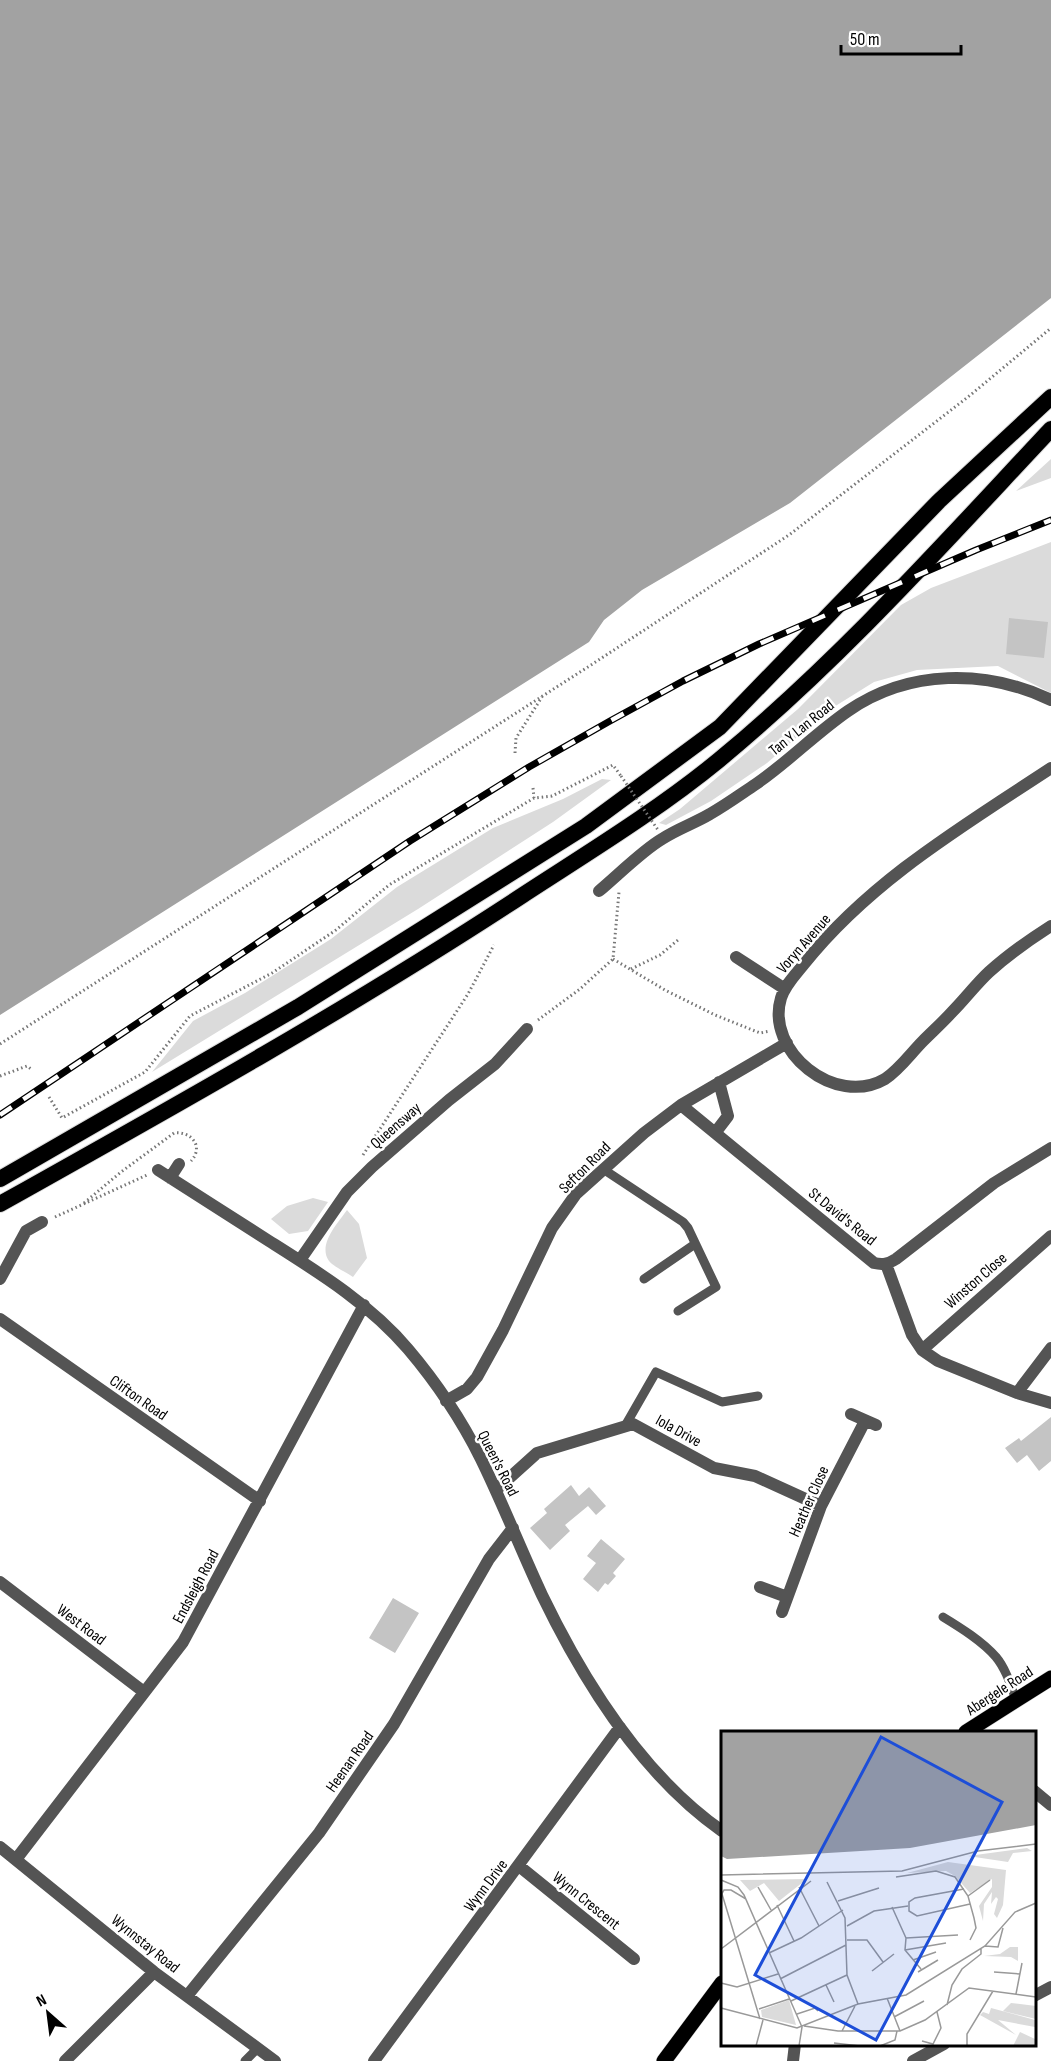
<svg xmlns="http://www.w3.org/2000/svg" width="1051" height="2061" font-family="'Sofia Sans Condensed',sans-serif">
  <style>
    .green { fill: #dbdbdb }
    .water { fill: #a2a2a2 }
    .building { fill: #c4c4c4 }
    .lines { fill: none; stroke-linecap: round; stroke-linejoin: round }
    .primary-casing { stroke: #dbdbdb; stroke-width: 16 }
    .trunk-casing { stroke: #dbdbdb; stroke-width: 18 }
    .path { stroke: #767676; stroke-width: 3; stroke-dasharray: 1.5 3; stroke-linecap: butt }
    .service { stroke: #545454; stroke-width: 9 }
    .minor { stroke: #545454; stroke-width: 12 }
    .tertiary { stroke: #545454; stroke-width: 12 }
    .primary { stroke: #000; stroke-width: 15 }
    .trunk { stroke: #000; stroke-width: 16 }
    .rail-casing { stroke: #000; stroke-width: 7 }
    .rail { stroke: #fff; stroke-width: 4.5; stroke-dasharray: 14; stroke-linecap: butt }
    .path-bridge { stroke: #767676; stroke-width: 3; stroke-dasharray: 1.5 3; stroke-linecap: butt }
    .labels { text-anchor: middle; stroke-width: 5; stroke-linejoin: round; paint-order: stroke }
    .street-label { font-size: 16px; fill: #000; stroke: #fff }
    .inset-road { fill: none; stroke: #999; stroke-width: 1.5 }
    .view { fill: #1d4ed8; fill-opacity: 0.15; stroke: #1d4ed8; stroke-width: 3 }
    .inset-edge { fill: none; stroke: #000; stroke-width: 3 }
  </style>
  <rect width="100%" height="100%" fill="#fff"/>
  <path class="green" d="M1051,459V478L1016,491Z
    M1051,542V693L998,666L917,670L874,682L829,710L767,763L711,801L666,825L659,823L680,809L798,709L901,605L931,588Z
    M602,779L611,780L553,822L418,909L152,1072L193,1021L245,993L331,939L397,887L493,828L563,799Z
    M313,1198L328,1202L308,1231L289,1234L271,1219L287,1206Z
    M347,1210L359,1224L367,1258L353,1277C346,1272 334,1267 329,1261C317,1244 339,1222 347,1210Z"/>
  <path class="water" d="M0,0H1051V298L790,503L642,590L604,620L589,642L0,1015Z"/>
  <path class="building" d="M1009,618L1048,622L1044,658L1006,654Z
    M1051,1417V1461L1039,1471L1027,1455L1017,1463L1005,1448L1019,1438L1021,1441Z
    M571,1485L579,1496L589,1487L606,1506L596,1515L588,1506L565,1525L570,1531L550,1550L530,1528L547,1513L544,1509Z
    M601,1539L625,1559L613,1573L616,1576L608,1585L605,1583L598,1592L583,1579L596,1563L587,1556Z
    M393,1598L419,1613L395,1653L369,1638Z"/>
  <g class="lines">
    <defs>
      <path id="primary" d="M966,1732L1051,1678
        M664,2061L722,1983"/>
      <path id="trunk" d="M0,1179L298,1007L586,826L720,727L939,501L1051,397
        M0,1204C177,1105 354,1006 523,895C589,852 658,810 719,760C840,660 944,543 1051,429"/>
    </defs>
    <use href="#primary" class="primary-casing"/>
    <use href="#trunk" class="trunk-casing"/>
    <path class="path" d="M515,753L516,738L542,697
      M533,788L534,798
      M613,959L665,990L715,1015L760,1033L770,1031
      M631,969L660,955L678,940
      M538,1020L580,989L613,959L619,892
      M0,1044L591,665L789,535L968,397L1051,328
      M0,1076L27,1066L31,1069
      M49,1097L62,1118L145,1072L190,1016L272,973L336,930L389,885L534,798L552,796L613,765L621,776
      M363,1155L468,994L494,945
      M84,1203L121,1172L174,1133C192,1131 204,1147 191,1161
      M55,1217L147,1175"/>
    <path class="service" d="M603,1169L683,1222L688,1228L716,1287L678,1311
      M644,1279L695,1244
      M625,1426L656,1372L722,1402L758,1396
      M943,1617C961,1628 982,1641 996,1657C1006,1669 1011,1686 1016,1700
      M245,2061L258,2048"/>
    <path class="minor" d="M1051,768C963,826 870,881 804,964C796,974 785,985 781,998C765,1051 835,1108 885,1079C900,1069 911,1053 923,1041C933,1031 943,1022 952,1012C965,999 976,984 989,972C1008,955 1029,940 1051,926
      M599,891C617,876 643,850 662,839C677,829 695,823 710,814C726,805 741,794 756,784C788,762 816,733 848,711C909,669 986,669 1051,700
      M736,957L785,989
      M681,1105L874,1263C883,1265 888,1264 896,1259L994,1183L1051,1148
      M715,1133L728,1116L719,1082
      M158,1170C195,1194 232,1217 269,1241C318,1272 370,1304 408,1349C436,1382 462,1421 481,1459C503,1504 521,1550 542,1595C584,1682 642,1775 722,1831
      M170,1178L179,1164
      M300,1260L347,1192L372,1167L449,1100L495,1064L527,1029
      M886,1264L912,1335L922,1350L938,1361L1017,1393L1051,1403
      M0,1279L26,1231L42,1222
      M0,1319L260,1501
      M922,1350L1051,1236
      M1017,1393L1051,1348
      M446,1401L467,1389L477,1377L503,1330L552,1228L576,1194L644,1133L681,1105L787,1043
      M851,1414L876,1425
      M496,1490L537,1453L633,1424L714,1468L755,1476L821,1506
      M0,1582L144,1692
      M760,1587L787,1597
      M782,1612L821,1506L865,1421
      M1034,1791L1051,1805
      M0,1847L154,1972L275,2061
      M17,1858L183,1642L364,1305
      M519,1866L634,1959
      M187,1996L319,1833L394,1724L489,1559L513,1528
      M65,2061L154,1972
      M374,2061L620,1727
      M793,2061L795,2044"/>
    <path class="tertiary" d="M1034,1996L1051,1987
      M913,2061L944,2044"/>
    <use href="#primary" class="primary"/>
    <use href="#trunk" class="trunk"/>
    <defs>
      <path id="rail" d="M0,1115L410,841L529,767L610,721L683,681L759,644L976,550L1051,520"/>
    </defs>
    <use href="#rail" class="rail-casing"/>
    <use href="#rail" class="rail"/>
    <path class="path-bridge" d="M621,776L658,830"/>
  </g>
  <g class="labels">
    <g class="street-label">
      <text transform="translate(801 727) rotate(-39)" y="6">Tan Y Lan Road</text>
      <text transform="translate(803 943) rotate(-49)" y="6">Voryn Avenue</text>
      <text transform="translate(395 1125) rotate(-41)" y="6">Queensway</text>
      <text transform="translate(584 1167) rotate(-45)" y="6">Sefton Road</text>
      <text transform="translate(843 1216) rotate(39)" y="6">St David's Road</text>
      <text transform="translate(975 1280) rotate(-41)" y="6">Winston Close</text>
      <text transform="translate(139 1397) rotate(35)" y="6">Clifton Road</text>
      <text transform="translate(679 1430) rotate(29)" y="6">Iola Drive</text>
      <text transform="translate(499 1463) rotate(63)" y="6">Queen's Road</text>
      <text transform="translate(808 1501) rotate(-66)" y="6">Heather Close</text>
      <text transform="translate(195 1586) rotate(-62)" y="6">Endsleigh Road</text>
      <text transform="translate(82 1624) rotate(37)" y="6">West Road</text>
      <text transform="translate(999 1690) rotate(-33)" y="6">Abergele Road</text>
      <text transform="translate(349 1761) rotate(-55)" y="6">Heenan Road</text>
      <text transform="translate(485 1885) rotate(-53)" y="6">Wynn Drive</text>
      <text transform="translate(587 1900) rotate(39)" y="6">Wynn Crescent</text>
      <text transform="translate(146 1943) rotate(39)" y="6">Wynnstay Road</text>
    </g>
  </g>
  <g transform="translate(721 1731)">
    <rect width="315" height="315" fill="#fff"/>
    <path d="M306,117L311,120L292,122L287,131L247,125ZM227,131L285,139L282,174L276,187L273,183L277,168L275,166L270,173L271,161L263,173L262,190L258,175L271,156V148L249,162L234,145L225,140L186,142ZM86,148L58,170L43,152L29,160L19,149ZM289,216H297V230L290,226L263,225L279,223ZM68,269L75,294L41,286L40,279ZM290,272L315,275V288L282,280ZM270,277L314,289V296L277,289L295,304L259,284L262,281L268,283ZM299,301L314,308L315,315H292Z" fill="#dbdbdb"/>
    <path d="M0,0H315V94L189,117L6,128L0,125Z" fill="#a2a2a2"/>
    <path class="inset-road" d="M0,144L181,140L257,120L315,113M175,146L215,140L234,146L247,165L253,187L255,197L249,209M0,149L17,156L23,164L81,296L78,315M106,151L124,187L126,244L137,273M37,156L50,179M78,156L98,195M243,158L194,167L188,171V180L196,185L249,173M1,163L39,288M0,164L3,159H10L25,168M247,165L269,149M117,170L158,157M56,174L73,210M171,176L185,207L237,204M126,195L153,180L187,175M185,207L184,219L200,238M126,209H146L162,231M264,215L277,216L282,197M0,218L90,150M184,219L225,212M48,222L80,207L122,179M192,229L215,221M151,240L173,223M197,241L217,229M273,241L299,243M59,248L125,214M0,252L16,256L57,243M105,254L113,271M295,263L301,232M166,267L179,300M70,270L126,244M226,274L231,254L241,238L260,223V218M0,277L76,297L137,273L185,264L264,215L294,181L315,172M38,278L68,268M76,283L94,277L97,280M173,286L203,270M83,295L117,300H179L204,289L248,257L315,266M121,300L134,275M201,310L212,313L220,297L216,281M113,312L139,315M35,315L42,289M159,315L174,309L176,300M246,315V303L272,260"/>
    <path class="view" d="M160,6L281,71L155,309L34,244Z"/>
    <rect width="315" height="315" class="inset-edge"/>
  </g>
  <g transform="translate(48 2013) rotate(332)" stroke="#ffffff" stroke-width="4.5" paint-order="stroke">
  <path d="M0-4.5L10 22L0 15L-10 22Z" fill="#000000"/>
  <text y="-9" font-size="16" font-weight="bold" text-anchor="middle" fill="#000000">N</text>
  </g>
  <path d="M841 45v9h120v-9" fill="none" stroke="#000000" stroke-width="3"/>
  <text x="850" y="45" font-size="18" fill="#000000" stroke="#ffffff" stroke-width="4.5" paint-order="stroke">50 m</text>
</svg>
